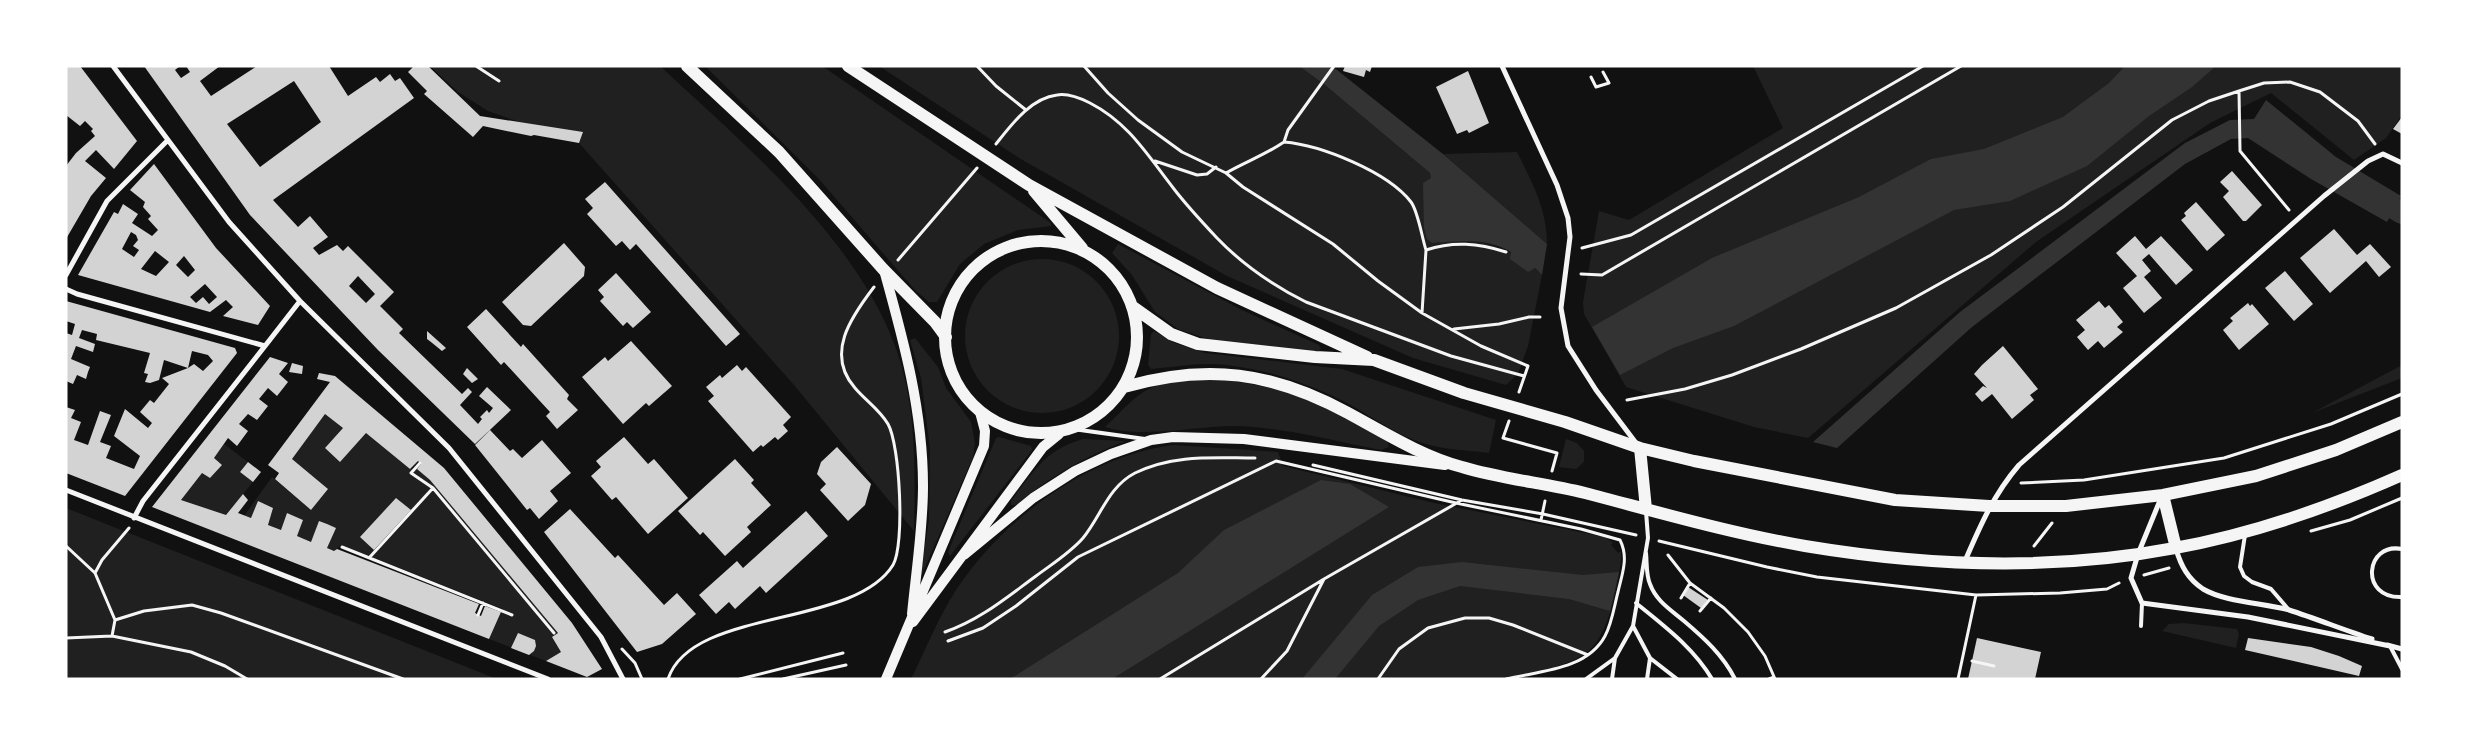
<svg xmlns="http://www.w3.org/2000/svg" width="2468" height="745" font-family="'Playfair Display',serif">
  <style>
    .green { fill: #202020 }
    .water { fill: #333 }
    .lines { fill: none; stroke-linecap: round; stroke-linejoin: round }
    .canal { stroke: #333; stroke-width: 22 }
    .building { fill: #d3d3d3; fill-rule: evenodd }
    .path { stroke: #f5f5f5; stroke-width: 3 }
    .service { stroke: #f5f5f5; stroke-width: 4 }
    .minor { stroke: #f5f5f5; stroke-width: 5 }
    .secondary { stroke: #f5f5f5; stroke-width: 10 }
    .primary { stroke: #f5f5f5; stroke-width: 12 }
  </style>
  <rect width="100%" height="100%" fill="#111"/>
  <path class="green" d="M430,66H660C751,151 880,257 906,384C916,433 915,481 914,531L794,385L579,143L488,111L458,92Z
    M705,66H822L1051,223V226L1018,230L984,244L960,264L937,302H929L914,289L818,178Z
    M879,66H1299L1325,85L1430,173L1432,178L1423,183L1424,194L1443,242C1480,236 1515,249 1542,275L1528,346L1518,374L1506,385L1413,358L1227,276L1019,158Z
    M1753,66H2402V115L2386,138L2354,160L2271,93L2210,123L2036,242L1808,438L1754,427L1626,387L1584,314L1583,302L1599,211L1629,220L1783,128Z
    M1517,152C1532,182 1547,209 1547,244L1443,154Z
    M1118,244L1242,310L1319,345L1321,349L1318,351L1211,340L1178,329L1155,312L1132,275L1112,253Z
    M965 336a77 77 0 1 1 154 0a77 77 0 1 1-154 0Z
    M1154,331L1175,343L1205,353L1342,369L1496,420L1489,453C1468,450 1446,450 1426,444C1392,434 1366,411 1335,397C1301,381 1263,369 1226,365C1201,362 1175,367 1151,369L1148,365L1151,334Z
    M915,338L938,367L946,388L971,422L975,443L973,457L920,579L929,519L930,449L921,378L910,340Z
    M2402,365V378L2312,413Z
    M1214,379C1253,383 1291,390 1326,407C1347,417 1367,430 1387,441L1389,447L1381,450C1333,441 1283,427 1234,426C1194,426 1143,439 1105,427C1117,416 1127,404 1139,395C1160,379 1189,380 1214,379Z
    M325,414L343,428L325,448L340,461L366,433L410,469H417L430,480L558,633L552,638L561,652L546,661L489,639L503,609L341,545L334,551L327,548L335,528L319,522L311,542L297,536L303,520L287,513L281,530L268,525L273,508L258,502L251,518L244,516L272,477L311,510L328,489L292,459Z
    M999,437L1031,446L1032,450L950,556L948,552L996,438Z
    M1083,439L1126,441C1085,456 1049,477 1016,505H1011V501C1034,471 1045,450 1083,439Z
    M1566,439L1577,443L1584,451V462L1576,469L1559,467Z
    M224,444L248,462L240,472L253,482L226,515L181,500L202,473L210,478L222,465L214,458Z
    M1174,445L1278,452L1283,466L1434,503L1605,537L1613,543L1611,545L1618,553L1621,551V561C1617,587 1609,637 1586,653C1562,670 1526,672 1498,679H911C924,653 935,625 950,600C994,525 1086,455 1174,445Z
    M66,508L497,679H66Z
    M2184,623L2237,629L2239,634L2236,648L2162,631L2169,624Z"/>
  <path class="water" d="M1299,66H1332L1443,154L1547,244L1542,275L1535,268L1528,272L1510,259L1511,252C1484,237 1461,241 1432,243L1427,239L1424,227L1423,183L1431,178L1430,173L1325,85Z
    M2125,66H2216L2192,87L2149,116L2087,166L2010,201L1954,210L1734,326L1673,348L1620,375L1592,327L1712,258L1859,197L1931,159L1984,149L2063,117L2109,83Z
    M2266,100L2336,157L2401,196L2387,222L2311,179L2248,138L2231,139L2185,164L1972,327L1837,448L1813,442L1960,312L2185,143L2230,120L2254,119Z
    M1321,480L1350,484L1389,507L1112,679H1010L1178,573L1224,530Z
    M1462,562L1583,575L1619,572L1610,611L1569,599L1460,586L1418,600L1379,626L1335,679H1302L1372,595L1418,567Z"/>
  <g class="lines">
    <path class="canal" d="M2367,193L2402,213"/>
  </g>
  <path class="building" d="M66,66H80L137,141L114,169L96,150L85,161L106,178L91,196L66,239V166L76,153L95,136L91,131L93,129L85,121L80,126L66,115Z
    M144,66H180L175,70L181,78L190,72L186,66H220L200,81L211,96L257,66H329L348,96L376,77L380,82L390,74L395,81L400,78L414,98L273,200L298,227L310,216L328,237L313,248L319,255L337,245L343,251L348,246L394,292L380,306L403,329L399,333L462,394L468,388L472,392L460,405L478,424L482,419L480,417L487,410L489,413L493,408L479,396L487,387L511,410L475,444L378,350L250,215ZM294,81L321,122L260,167L227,124ZM358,276L375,294L366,303L349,286Z
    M414,66H428L480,116L583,132L579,143L534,135L531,136L483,126L473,137L424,94L427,91L408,72Z
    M1345,66H1372L1370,72L1366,70L1364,77L1343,71Z
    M1468,71L1489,123L1469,133L1467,130L1457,134L1436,87Z
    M2402,117V134L2393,129Z
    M154,164L216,248L270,306L258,325L223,316L233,307L226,300L210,312L78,275L114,212L118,214L123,204L138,214L132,223L152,236L158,230L148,219L151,216L143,207L145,202L130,190ZM131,232L136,235L138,240L133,246L139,250L134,257L122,249ZM155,251L169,262L156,276L141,269ZM184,256L195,270L188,277L176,265ZM205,284L217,297L209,304L203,297L196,303L190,297Z
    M2232,171L2262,205L2246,221H2243L2223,197L2229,191L2220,182Z
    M605,182L740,334L726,346L636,244L630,250L622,241L616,246L587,214L593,208L585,199Z
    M2196,202L2225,235L2207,251L2181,220L2186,216L2184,213Z
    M2334,229L2357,255L2370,244L2391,267L2379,277L2366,261L2330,293L2300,258Z
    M2135,236L2146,249L2161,236L2193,270L2176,285L2149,254L2142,260L2151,271L2144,277L2162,298L2144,313L2123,288L2137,276L2116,253Z
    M564,243L585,267L584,276L531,326L523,325L502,302Z
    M2285,271L2313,304L2294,321L2265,288Z
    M616,273L651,312L633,328L627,322L623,326L600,301L604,297L598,290Z
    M66,301L235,348L237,353L125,496L66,473V407L75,410L71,418L81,422L74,440L88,445L100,411L111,415L100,442L111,446L106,458L134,469L140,456L114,436L125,409L148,428L152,423L140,412L150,400L154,403L169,384L162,378L188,368L164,360L159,380L150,383L145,382L148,374L144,373L150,353L96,340L97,334L82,330L79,338L95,344L93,352L76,346L71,359L90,367L88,372L86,379L77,375L73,384L66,381V333L72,335L75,324L66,321ZM192,351L208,355L213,361L203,371L194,364L188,368Z
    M2099,301L2105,308L2109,305L2123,322L2117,327L2123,332L2104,348L2098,341L2088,350L2077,337L2085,330L2076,320Z
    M2248,303L2250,306L2252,304L2269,324L2239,350L2223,330L2233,321L2230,318Z
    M486,309L521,347L523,344L569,395L567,399L578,410L557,429L546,416L550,412L504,362L501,365L467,327Z
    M427,331L446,348L442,351L431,342L427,339Z
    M631,341L672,386L649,406L646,403L623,424L582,377L605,357L608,361Z
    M2003,346L2038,389L2030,395L2034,400L2012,419L1992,394L1982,402L1975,394L1983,386L1987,388L1974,374L1982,365Z
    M270,357L288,363L279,374L288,382L277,396L268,388L259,399L268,406L257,420L248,414L239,424L248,431L237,446L228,438L214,458L222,465L210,478L202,473L181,500L226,515L243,494L248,500L238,513L251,518L258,501L273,508L268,525L281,530L287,513L303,520L297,536L311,542L319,521L327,524L336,528L327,548L334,551L337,549L479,604L475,613L481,616L485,606L501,612L489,639L152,507Z
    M292,363L303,366L302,374L289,372Z
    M737,365L742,371L746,367L791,417L783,425L788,431L778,440L775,437L763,447L761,445L753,452L708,401L714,396L706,387L720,375L722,378Z
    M467,368L478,379L472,383L463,374Z
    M319,373L335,376L444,468L572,623L602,669L587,677L546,661L561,652L552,637L558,633L430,480L417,469L421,464L418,461L410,469L366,433L340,462L325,448L343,428L325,414L292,459L328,489L311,510L275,479L279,473L268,465L330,382L317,379Z
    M490,430L510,451L513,449L522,458L542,440L571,473L550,491L558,501L539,519L530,508L527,510L475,445Z
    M624,437L648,464L654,459L688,498L648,534L616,497L612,500L591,476L601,467L596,461Z
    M837,447L871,484L865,505L848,521L820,490L826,484L817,474L821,462Z
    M735,459L754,480L751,483L771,505L747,527L751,532L725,556L703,532L700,535L678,511Z
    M248,462L261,472L253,482L240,472Z
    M396,498L411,510L374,550L360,537Z
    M570,509L615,558L618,555L664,605L677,593L696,614L662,644L637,652L544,532Z
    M806,511L828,536L766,593L760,586L735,609L729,602L716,614L699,595L737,561L743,568Z
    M1688,587L1708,600L1701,608L1683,595Z
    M518,633L535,640L536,646L534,651L529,655L511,648Z
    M1977,638L2041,652L2035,679H1968Z
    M2248,638L2311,647L2339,656L2362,666L2359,676L2245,650Z"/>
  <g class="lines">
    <path class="path" d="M476,66L499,81
      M977,66L996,86L1026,110
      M1084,66L1108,93L1138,120L1182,152L1226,173L1243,187L1333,244L1378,281L1422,313L1481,346L1528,366L1519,392
      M1591,77L1596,87L1609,83L1603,72
      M2239,91L2240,151L2289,210
      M1284,142L1288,130L1334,66
      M996,144C1012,124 1031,98 1057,95C1068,93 1080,98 1090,103C1129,123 1148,156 1174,189C1187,206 1202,222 1217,238C1243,265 1272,285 1306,302L1451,356L1524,376
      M1155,161L1197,175L1207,174L1216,167
      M1226,173C1245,162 1265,155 1284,142C1321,145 1388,172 1411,202C1418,211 1422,238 1426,250C1453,241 1478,243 1506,252
      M1582,248L1631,235L1923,66
      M898,260L977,168
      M1581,274L1602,275L1961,66
      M1422,313L1426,250
      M1454,329L1499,324L1529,317H1540
      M1627,400L1685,389L1732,375L1801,349L1896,308L1991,255L2063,207L2172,120L2209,101L2239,91L2264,83L2290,82L2320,92L2358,121L2375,144
      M1509,421L1503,438L1557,453L1552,471
      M420,463L411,473L433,488L554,633
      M1313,465L1462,500L1543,514L1636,535
      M2021,483L2084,480L2224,458L2331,424L2402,394
      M1541,520L1545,501
      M2311,531L2350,520L2402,498
      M1659,541L1767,567L1817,577L1976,595L2060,593L2107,589L2119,583
      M66,546L95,573L115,620L112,636
      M2034,546L2052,523
      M342,547L512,615
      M1668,555L1690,583L1724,608L1748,632L1765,656L1775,679
      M369,558L433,488
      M95,573L102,560L129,528
      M2144,575L2169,568
      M1681,598L1690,583
      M1700,611L1711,598
      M478,615L483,603
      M115,620L144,611L192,605L221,613L403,679
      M945,632C980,620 1007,597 1036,576C1052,564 1070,553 1083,538C1101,516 1108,487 1135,473C1174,454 1213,458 1255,458
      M66,638L112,636L191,652L225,666L247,679
      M948,641L983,628L1016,606L1078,557L1276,461L1456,503L1581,529L1620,540C1629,558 1622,574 1618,592C1614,607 1612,623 1605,636C1587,670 1539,671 1506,679
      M622,649L635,663L642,679
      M1972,661L1994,666
      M668,679C692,607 853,629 893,565C905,545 900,445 888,424C879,409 866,401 855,388C825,354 851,317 874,287
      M740,679L843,653
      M783,679L846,665
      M1160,679L1324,579L1462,500
      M1261,679L1287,651L1324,579
      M1378,679L1399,649L1428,628L1465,618H1489L1513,625L1588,655
      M1769,679L1774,677
      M1958,679L1976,595"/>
    <path class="service" d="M1073,429L1145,439
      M2245,535L2240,567L2244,576L2252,582L2271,589L2289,610
      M2402,549C2365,542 2359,599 2402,597
      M1646,553C1647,563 1646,575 1650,584C1656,601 1671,610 1684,621C1704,638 1723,655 1735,679
      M1636,603C1664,626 1693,647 1712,679
      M1633,626L1650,658L1677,679
      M2141,626L2142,603
      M2390,646L2402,669
      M1586,679L1615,658L1633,626L1648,538L1646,511
      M1612,679L1615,658
      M1647,679L1650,658"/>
    <path class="minor" d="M113,66L229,222L300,301L449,448L601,637L623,679
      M1502,66L1557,185L1568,218L1570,237L1561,308L1568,346L1596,390L1636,443
      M66,275L107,201L168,140
      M66,289L77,294L265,346L300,301
      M66,490L548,679
      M2161,498L2138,554L2131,578L2142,603L2248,617L2390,646
      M134,518L143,501L265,346
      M2176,549C2181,566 2188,579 2203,589C2225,602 2263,603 2289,610C2317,619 2344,630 2372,639
      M1965,561C1980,526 1994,494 2019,465L2324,196L2368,161L2383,154L2402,163
      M2387,645L2402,649"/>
    <path class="secondary" d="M884,270C904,342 923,411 923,486C923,529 916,572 912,614
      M964,555L1033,498L1075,471L1111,454L1151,440L1173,437L1244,439L1445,465
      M913,622L1043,447L1059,434
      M886,679L984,446L985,431L980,412"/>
    <path class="primary" d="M687,66L779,152L883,269L935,322L946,337
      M848,66L1029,185L1217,288L1367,357
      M1034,191L1082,248
      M945 337a96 96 0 1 1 192 0a96 96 0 1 1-192 0Z
      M1133,307L1171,334L1198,344L1315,357L1374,360L1464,393L1565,422L1640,448L1694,461L1895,500L1989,506H2066L2163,495L2256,476L2336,450L2402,422
      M1124,387C1207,363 1273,372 1348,413C1383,432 1423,457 1462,467C1502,479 1544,483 1585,493C1658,512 1730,533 1805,546C1925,566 2054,571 2175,548C2252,534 2330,507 2402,475
      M1640,448L1646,509
      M2163,495L2176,548"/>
  </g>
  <rect width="2468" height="745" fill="none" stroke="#ffffff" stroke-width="135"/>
</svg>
